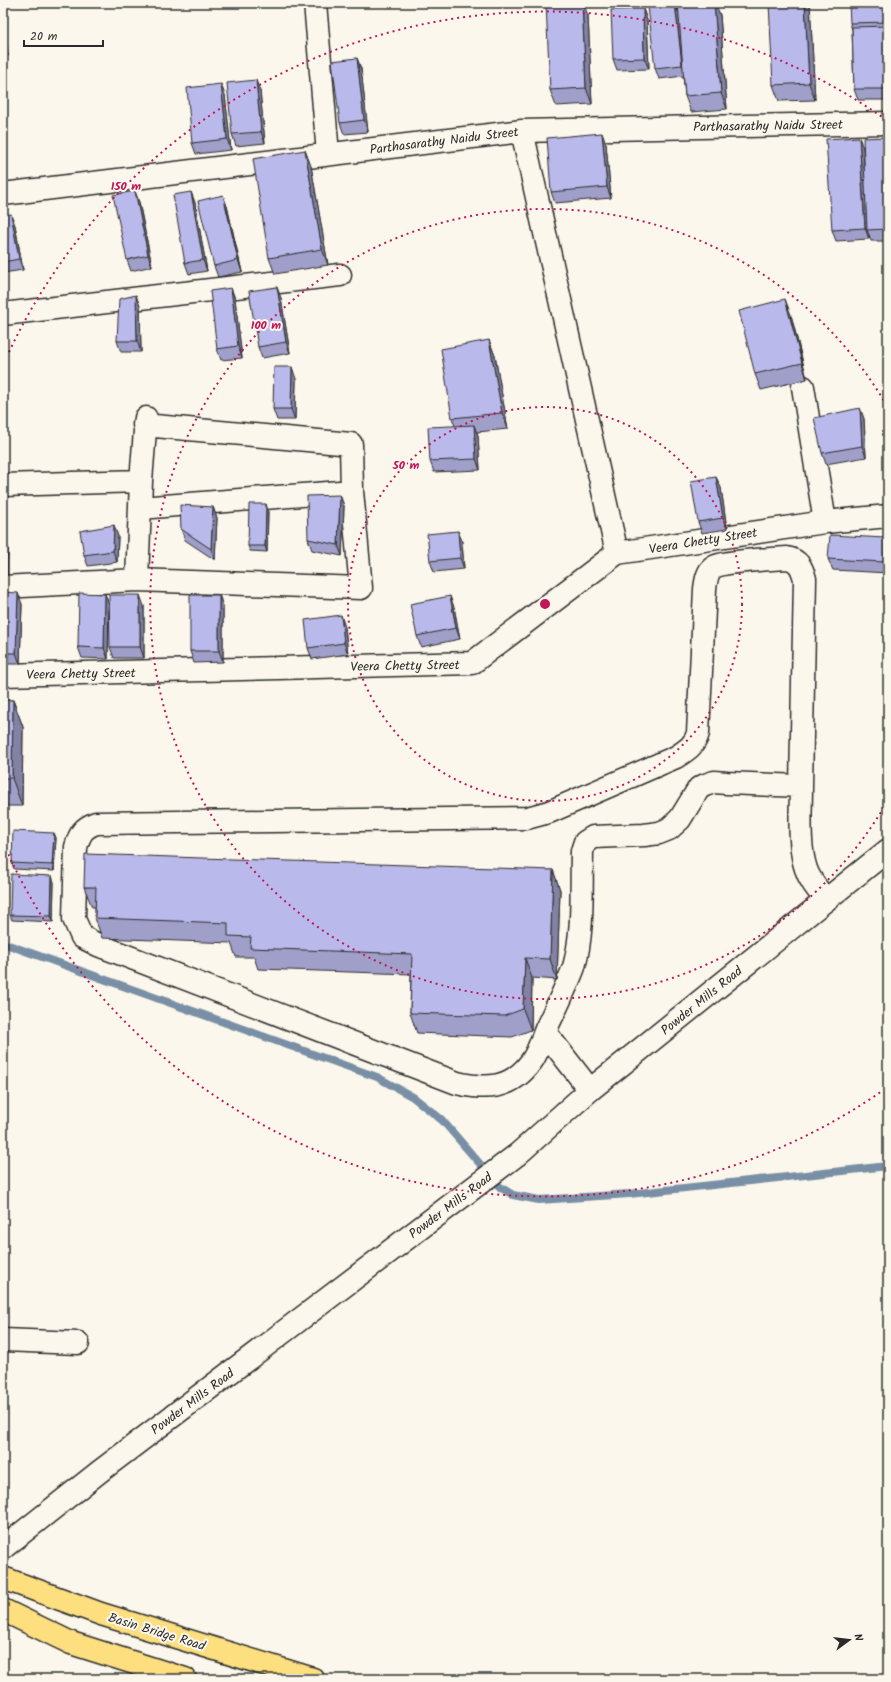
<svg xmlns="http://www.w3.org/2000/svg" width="891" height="1682" font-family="Kalam,sans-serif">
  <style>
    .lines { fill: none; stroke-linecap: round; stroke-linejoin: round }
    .stream { stroke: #798fa5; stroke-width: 8 }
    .minor-casing { stroke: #2b2b2b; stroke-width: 25 }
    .major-casing { stroke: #2b2b2b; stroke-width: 25 }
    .minor { stroke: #fbf7ec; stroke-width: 22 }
    .major { stroke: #fddf80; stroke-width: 22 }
    .wall { fill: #a09fca; stroke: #2b2b2b }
    .shaded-wall { fill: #8282a4; stroke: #2b2b2b }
    .building { fill: #bab9eb; stroke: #2b2b2b }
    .ring { fill: none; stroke: #c2185b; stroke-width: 2; stroke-dasharray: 2 4 }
    .labels { text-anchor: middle; stroke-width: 4; stroke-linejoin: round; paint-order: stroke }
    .street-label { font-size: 13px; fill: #2b2b2b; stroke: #fbf7ec }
    .centre { fill: #c2185b; stroke: #fbf7ec; stroke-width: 2 }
    .ring-label { font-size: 12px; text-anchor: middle; font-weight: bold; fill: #c2185b; stroke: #fbf7ec; stroke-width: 4; stroke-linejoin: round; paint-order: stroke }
  </style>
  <rect width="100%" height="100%" fill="#fbf7ec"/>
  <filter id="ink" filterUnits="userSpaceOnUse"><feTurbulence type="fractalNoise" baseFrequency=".025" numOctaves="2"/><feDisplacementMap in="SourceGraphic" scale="8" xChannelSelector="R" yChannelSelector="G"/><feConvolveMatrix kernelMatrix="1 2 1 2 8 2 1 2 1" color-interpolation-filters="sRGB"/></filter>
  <g filter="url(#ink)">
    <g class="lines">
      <path class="stream" d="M3,943L377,1077L413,1097L442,1120L500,1187L513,1195L539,1200L629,1194L888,1166"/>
      <defs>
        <path id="minor" d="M315,3L328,154
          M522,131L617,553
          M3,194L522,131L888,123
          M3,314L340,275
          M803,387L825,522
          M3,485L141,481
          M140,508L352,491
          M137,580L141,481L146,418
          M3,587L137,580L361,588L352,491L351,444L144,425
          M3,675L472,663L617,553L825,522L888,516
          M801,786L727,783L714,782L705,785L699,788L680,819L669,829L659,833L644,835L593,837L585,842L582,851C581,889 584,930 574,967C566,988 556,1008 546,1029C542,1039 538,1053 531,1062C511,1089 487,1090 457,1083L98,945L82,937L74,919L76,847C80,833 83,828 96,823L527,818L549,812L676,757C687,750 695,745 698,733L705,589C706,582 707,571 714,567C725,561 773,559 787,558C799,560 802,568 805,579L801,786C801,810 798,846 806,869C810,881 818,890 826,900
          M545,1032L590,1090
          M3,1340L78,1343
          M3,1548L99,1472L518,1154L590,1090L888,850"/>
        <path id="major" d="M3,1578L101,1614L313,1679
          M3,1610L71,1643L185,1679"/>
      </defs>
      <use href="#minor" class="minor-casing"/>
      <use href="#major" class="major-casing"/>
      <use href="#minor" class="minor"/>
      <use href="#major" class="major"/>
    </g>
    <path class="wall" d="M675,3L679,13L678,3H715L720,15L727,109L691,112L685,96L683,76L659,79L655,68Z
      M810,3L815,100L779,101L773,85Z
      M888,3V100H858L854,89L852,30L850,23Z
      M643,9L647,20L649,69L617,70L613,59Z
      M588,15L592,104L556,106L550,90Z
      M3,21L8,56L3,57Z
      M357,58L361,69L368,132L344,134L340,123Z
      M260,91L265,143L236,146L232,134Z
      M225,95L231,150L196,154L192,143Z
      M3,98L7,132H3Z
      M888,141V241H871L869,235V239L836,241L832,230L863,148L865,183Z
      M606,144L611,198L555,203L551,192Z
      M311,166L328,265L275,274L269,258Z
      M191,192L195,203L207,271L189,274L185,263Z
      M139,202L152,266L131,271L127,260Z
      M227,206L242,272L218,277L214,266Z
      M3,215L15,225L23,270L3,273Z
      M231,288L235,299L242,358L221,360L217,349Z
      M281,298L290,353L262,358L258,347Z
      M140,306L141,352H121L117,341Z
      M791,315L807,379L761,390L755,374Z
      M489,340L495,356L508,429L477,432L478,436L480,470L434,472L430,461L455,426L452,418Z
      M296,379L295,420H277L273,409Z
      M860,408L864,419L866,457L826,464L822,453Z
      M716,477L721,488L727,529L702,533L698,522Z
      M340,495L344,506L342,556L312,550L308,539Z
      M213,507L217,518L215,560L185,540L181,529Z
      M268,510L267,552L250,551L248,546Z
      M458,531L462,542L464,569L434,572L430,561Z
      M3,536L8,547L7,575H3Z
      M118,536L117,562L88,566L84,555Z
      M885,538L888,546V573L833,570L828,559Z
      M3,592L22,604L20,664H3Z
      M105,594L109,605L108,659L82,658L78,647Z
      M219,595L223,606V662L194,663L190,651Z
      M144,606V658H114L110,647Z
      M454,607L460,639L421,647L417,636Z
      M345,627L348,654L312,659L308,648Z
      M3,700H13L23,727L22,806H3Z
      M54,833L56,838L54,871L14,869L12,863Z
      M553,870L560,890L557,980L532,978L531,1030L512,1037L417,1033L410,1013L411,974L258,969L254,957H236L231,943L102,938L95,918V907H92L84,887Z
      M54,882L53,922L12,920L10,915Z"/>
    <path class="shaded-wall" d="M582,3H583L588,15L592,104L586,88Z
      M675,3L679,14L686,76L682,65Z
      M714,3H715L720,15L727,109L721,93Z
      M805,3H810L815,100L809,83Z
      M643,9L647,20L649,69L644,58Z
      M3,21L8,56L3,44Z
      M357,58L361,69L368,132L364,120Z
      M256,80L260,91L265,143L261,132Z
      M221,84L225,95L231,150L227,139Z
      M3,98L7,132L3,120Z
      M602,133L606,144L611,198L607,187Z
      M859,137L863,148L868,230H867L869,235V239L865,228Z
      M887,137L888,141V170Z
      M305,150L311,166L328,265L322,249Z
      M135,191L139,202L152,266L148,255Z
      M191,192L195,203L207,271L203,260Z
      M223,195L227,206L242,272L238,260Z
      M11,214L15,225L23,270L19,259Z
      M277,287L281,298L290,353L286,342Z
      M231,288L235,299L242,358L238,346Z
      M136,295L140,306L141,352L137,341Z
      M785,299L791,315L807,379L802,363Z
      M489,340L495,356L508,429L502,413Z
      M292,367L296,379L295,420L291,409Z
      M860,408L864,419L866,457L862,446Z
      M474,425L478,436L480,470L476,459Z
      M716,477L721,488L727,529L723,518Z
      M340,495L344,506L342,556L338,545Z
      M266,504L268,510L267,552L265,546Z
      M213,507L217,518L215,560L211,549Z
      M114,525L118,536L117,562L113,551Z
      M458,531L462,542L464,569L460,558Z
      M4,536L8,547L7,575L3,564Z
      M885,538L888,546V573L884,562Z
      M18,593L22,604L20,664L16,653Z
      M105,594L109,605L108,659L104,648Z
      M140,595L144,606V658L140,647Z
      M219,595L223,606V662L219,651Z
      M450,596L454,607L460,639L456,628Z
      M341,615L345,627L348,654L344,643Z
      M13,700L23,727L22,806L12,778Z
      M54,833L56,838L54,871L52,865Z
      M553,870L560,890L557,980L550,959Z
      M52,876L54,882L53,922L51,916Z
      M525,958L532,978L531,1030L523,1009Z"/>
    <path class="building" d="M546,3H582L586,88L550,90Z
      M675,3L682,65L655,68L648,6Z
      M678,3H714L721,93L685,96Z
      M769,3H805L809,83L773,85Z
      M849,3H888V22L850,23Z
      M643,9L644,58L613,59L611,10Z
      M888,26V89H854L852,27Z
      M357,58L364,120L340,123L332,61Z
      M256,80L261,132L232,134L227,83Z
      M221,84L227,139L192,143L187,88Z
      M602,133L607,187L551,192L547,138Z
      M859,137L865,228L832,230L826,139Z
      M887,137L888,170V229L867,230L863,138Z
      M305,150L322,249L269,258L253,159Z
      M135,191L148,255L127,260L113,195Z
      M191,192L203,260L185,263L173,195Z
      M223,195L238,260L214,266L198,201Z
      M11,214L19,259L3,262V215Z
      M277,287L286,342L258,347L249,291Z
      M231,288L238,346L217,349L210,291Z
      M136,295L137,341H117L119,299Z
      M785,299L802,363L755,374L739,311Z
      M489,340L502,413L452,418L441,349Z
      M274,367H292L291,409H273Z
      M860,408L862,446L822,453L814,418Z
      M474,425L476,459L430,461L428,427Z
      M716,477L723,518L698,522L691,481Z
      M340,495L338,545L308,539L307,496Z
      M249,504H266L265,546H248Z
      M180,505L213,507L211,549L181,529Z
      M114,525L113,551L84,555L80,531Z
      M458,531L460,558L430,561L427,534Z
      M830,535L885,538L884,562L828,559Z
      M3,536H4L3,556Z
      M3,592L18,593L16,653H3Z
      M79,593L105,594L104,648L78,647Z
      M109,595H140V647H110Z
      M190,595H219V651H190Z
      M450,596L456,628L417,636L410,604Z
      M341,615L344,643L308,648L305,620Z
      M3,700H13L12,778H3Z
      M13,831L54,833L52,865L12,863Z
      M85,854L553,870L550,959L525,958L523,1009L504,1016L410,1013L412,954L250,948L251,937L228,936V923L95,918L96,887H84Z
      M11,874L52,876L51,916L10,915Z"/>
  </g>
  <g class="ring">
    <circle cx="545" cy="604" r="197"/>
    <path d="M887 802A395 395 0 1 1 887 406"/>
    <path d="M885 1089A592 592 0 0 1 4 845M4 363A592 592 0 0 1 885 119"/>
  </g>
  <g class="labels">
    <g class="street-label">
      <text transform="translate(768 125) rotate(-1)" y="5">Parthasarathy Naidu Street</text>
      <text transform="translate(444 140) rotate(-7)" y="5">Parthasarathy Naidu Street</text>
      <text transform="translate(703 540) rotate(-9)" y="5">Veera Chetty Street</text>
      <text transform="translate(405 665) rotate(-1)" y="5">Veera Chetty Street</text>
      <text transform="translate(81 673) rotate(-1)" y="5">Veera Chetty Street</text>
      <text transform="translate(701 1000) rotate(-39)" y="5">Powder Mills Road</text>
      <text transform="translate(450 1205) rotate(-37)" y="5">Powder Mills Road</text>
      <text transform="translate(192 1401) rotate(-37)" y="5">Powder Mills Road</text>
      <text transform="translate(157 1631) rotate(17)" y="5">Basin Bridge Road</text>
    </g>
  </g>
  <circle cx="545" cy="604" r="6" class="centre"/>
  <g class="ring-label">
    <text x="126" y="190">150 m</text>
    <text x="266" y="329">100 m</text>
    <text x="406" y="469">50 m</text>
  </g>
  <rect width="891" height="1682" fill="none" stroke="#fbf7ec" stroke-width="16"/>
  <rect x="8" y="8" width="875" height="1666" fill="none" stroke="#2b2b2b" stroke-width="1.5" filter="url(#ink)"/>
  <g transform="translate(849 1640) rotate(75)" stroke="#fbf7ec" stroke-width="3" paint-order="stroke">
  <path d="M0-3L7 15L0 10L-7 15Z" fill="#2b2b2b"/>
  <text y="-6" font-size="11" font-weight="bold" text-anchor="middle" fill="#2b2b2b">N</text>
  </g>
  <path d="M24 40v6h79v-6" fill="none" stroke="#2b2b2b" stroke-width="2"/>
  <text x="30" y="40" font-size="12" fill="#2b2b2b" stroke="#fbf7ec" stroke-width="3" paint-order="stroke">20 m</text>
</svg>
